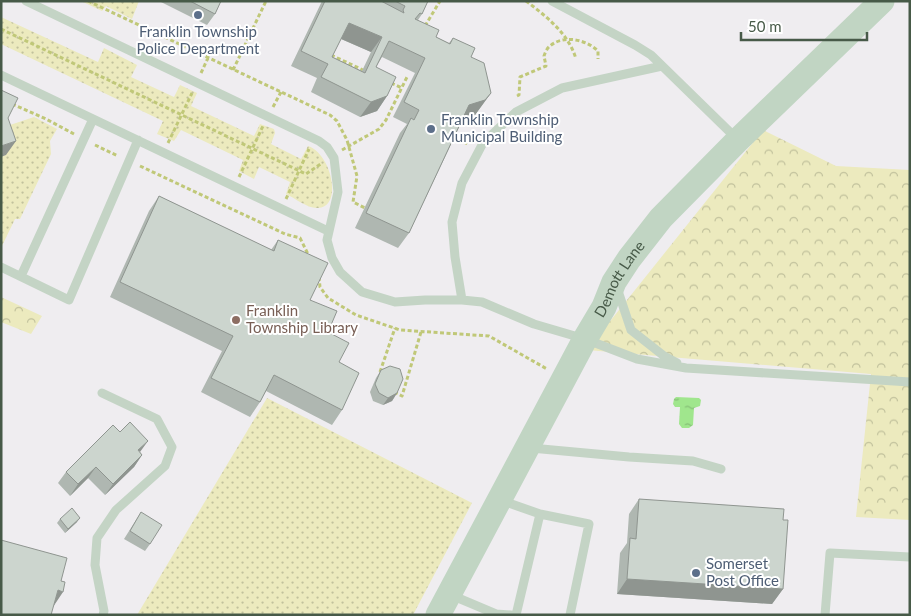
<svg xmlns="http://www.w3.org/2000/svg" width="911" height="616" font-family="Lato,sans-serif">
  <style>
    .grass { fill: url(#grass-dots) }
    .forest { fill: url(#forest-crowns) }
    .water { fill: url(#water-ripples) }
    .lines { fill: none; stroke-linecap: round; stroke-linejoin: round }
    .path { stroke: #c0c878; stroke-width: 3; stroke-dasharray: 4 2.5; stroke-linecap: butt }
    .lane { stroke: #c4d4c5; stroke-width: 9 }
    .secondary { stroke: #c1d5c3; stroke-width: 25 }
    .wall { fill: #afb7b1; fill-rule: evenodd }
    .shaded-wall { fill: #8f9590 }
    .building { fill: #ccd5ce; stroke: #8f9590; fill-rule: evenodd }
    .service-dot { fill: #5c6f8a; stroke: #fff; stroke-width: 2 }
    .education-dot { fill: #8d6e63; stroke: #fff; stroke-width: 2 }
    .labels { text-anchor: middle; stroke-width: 4; stroke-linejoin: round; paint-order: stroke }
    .service-label { font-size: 15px; fill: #4e5e75; stroke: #fff; text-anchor: start }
    .street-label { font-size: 15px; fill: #475a48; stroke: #fff }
    .education-label { font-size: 15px; fill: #785e54; stroke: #fff; text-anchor: start }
  </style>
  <defs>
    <pattern id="grass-dots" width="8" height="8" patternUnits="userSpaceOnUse" patternTransform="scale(1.25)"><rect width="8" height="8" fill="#eceabe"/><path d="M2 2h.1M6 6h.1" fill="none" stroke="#c1c19c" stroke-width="1.8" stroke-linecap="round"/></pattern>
    <pattern id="forest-crowns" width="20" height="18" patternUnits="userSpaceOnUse" patternTransform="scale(1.25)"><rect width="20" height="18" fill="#eceabe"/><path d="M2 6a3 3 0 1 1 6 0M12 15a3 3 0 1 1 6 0" fill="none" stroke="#c1c19c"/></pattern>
    <pattern id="water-ripples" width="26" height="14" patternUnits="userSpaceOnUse" patternTransform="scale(1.25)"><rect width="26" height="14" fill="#a0e68d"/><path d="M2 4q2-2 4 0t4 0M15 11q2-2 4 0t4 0" fill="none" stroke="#84bd75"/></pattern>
  </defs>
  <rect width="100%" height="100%" fill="#efedf0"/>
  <path class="grass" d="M81,1H139L132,19L106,6L102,11Z
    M1,17L98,62L104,48L137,65L131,77L174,97L180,85L197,93L191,106L254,136L260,124L274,129L275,133L271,144L301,159L308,146C332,154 343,207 318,208C308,209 295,198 286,194L290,182L259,167L254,179L239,171L243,160L181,130L174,141L157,134L163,121L1,44Z
    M34,117L57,129L50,141L51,154L20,219H15L1,248V157L5,155L1,128Z
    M267,398L472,503L413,615H137Z"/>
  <path class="forest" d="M763,130L836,166L910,170V520L856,517L871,374L587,350Z
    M1,297L42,316L31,334L1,322Z"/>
  <path class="water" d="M676,397L699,398L701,400L700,406L694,408L693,425L689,428H682L679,424L680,407H675L673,404L674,399Z"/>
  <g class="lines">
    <path class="path" d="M88,1L330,115L337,121L347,140L357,176L353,202L365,208
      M526,1C546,16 569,34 576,59
      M425,26L440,1
      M1,29L306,174L322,163
      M331,55L363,70
      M233,70L266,1
      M201,73L208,58
      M391,83L402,88
      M517,96L519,95L520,77L546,66L544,56C545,53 547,48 550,46C564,34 587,40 598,51V59
      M12,104L46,119L74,134
      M273,107L281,92
      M452,136L468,144
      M168,143L192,93
      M95,145L118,156
      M342,150L379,129L386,120L407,77
      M140,166L285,234L300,238L310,258
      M239,177L263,126
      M286,199L309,149
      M319,277L320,287L328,298L356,315L400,330L489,336L547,369
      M380,372L395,328
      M394,392L402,396L421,332"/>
    <path class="lane" d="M26,1L319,141L327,147L334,158L338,192L327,240L332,258L340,272L362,292L395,302L425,300H462L482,302L534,324L585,339L637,359L686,368L910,382
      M552,1L635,45L651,55L737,139
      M1,75L328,231
      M1,267L69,300L138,140
      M21,276L93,119
      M617,288L631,330L664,356L677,363
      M462,300L455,257L452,222L462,183L483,143L516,112L562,88L662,66
      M102,393L157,419L172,447L165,466L116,510L97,538L95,565L104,611L103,615
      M531,448L629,457L693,461L721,469
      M500,500L540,514L589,524L570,615
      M451,595L496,614L511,615
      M516,615L540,514
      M825,615L830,553L910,557"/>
    <path class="secondary" id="s1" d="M438,615L585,339L604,307L614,282L629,259L661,218L738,140L882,1"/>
  </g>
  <path class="wall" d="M159,1H221L215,14L207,25Z
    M322,1H428L422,14L418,20L436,37L449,43L453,38L471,57L491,93L475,115L463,119L409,233L398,248L355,228L400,133L407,124L393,117L415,73L382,57L376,67L387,96L377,111L360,117L311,92L317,78L291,66ZM341,39L371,52L362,71L332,57Z
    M159,196L271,250L278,240L328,332L339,362L342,410L332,425L266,391L260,402L250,417L201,392L222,351L110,297L149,211Z
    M381,370L397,393L392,401L383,405L373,401L370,392L376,378Z
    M140,452L142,455L134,467L105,495L88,478L70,496L58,483L66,472Z
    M639,499L783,520V589L772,604L617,594L620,553L627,543L629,514Z
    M141,512L150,544L145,551L124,539Z
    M60,519L77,522L65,533L57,523Z"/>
  <path class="shaded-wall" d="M349,23L382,37L371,52L339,38Z
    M491,93L475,115L459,120L469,105Z
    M387,96L377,111L360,117L371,102Z
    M16,141L6,155L1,157V146Z
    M397,393L392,401L383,405L388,398Z
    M148,441L140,452L138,450Z
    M142,455L134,467L105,495L113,484Z
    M96,467L88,478L70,496L78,484Z
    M80,518L77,522L65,533L68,529Z
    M627,579L783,589L772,604L617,594Z
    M58,590L63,592L53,607Z"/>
  <path class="building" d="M190,1H221L215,14Z
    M325,1H381L404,13L403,10L405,6L395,1H428L422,14L420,13L415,19L439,30L436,37L450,44L453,38L475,48L471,57L484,63L491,93L485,100L469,105L409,233L366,213L411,118L414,120L419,110L404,102L425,58L389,41L376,67L396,77L387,96L371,102L321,77L328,64L301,51ZM349,23L382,37L365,73L332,57Z
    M1,90L18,98L8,118L16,141L1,146Z
    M159,196L274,251L278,240L328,263L310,300L337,311L328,332L349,343L339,362L359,373L342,410L274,375L260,402L211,378L233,336L120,282Z
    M390,366L400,369L403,379L397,393L388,398L379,393L375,384L381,370Z
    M130,422L148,441L138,450L142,455L113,484L96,467L78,484L66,472L113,425L120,432Z
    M639,499L784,509L783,520H788L783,589L627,579L630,538L636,539Z
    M72,508L80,518L68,529L60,519Z
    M141,512L162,525L150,544L130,531Z
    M1,540L67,558L61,581L65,582L63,592L58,590L51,615H1Z"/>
  <g class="service-dot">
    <circle cx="198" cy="15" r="5"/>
    <circle cx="431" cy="129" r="5"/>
    <circle cx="696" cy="573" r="5"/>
  </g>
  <circle class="education-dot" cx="236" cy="320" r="5"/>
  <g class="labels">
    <g class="service-label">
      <text x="198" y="37" text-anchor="middle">Franklin Township<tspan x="198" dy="17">Police Department</tspan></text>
      <text x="441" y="125">Franklin Township<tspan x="441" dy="17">Municipal Building</tspan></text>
      <text x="706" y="569">Somerset<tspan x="706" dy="17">Post Office</tspan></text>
    </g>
    <g class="street-label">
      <text dy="5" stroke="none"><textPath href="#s1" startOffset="382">Demott Lane</textPath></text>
    </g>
    <g class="education-label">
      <text x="246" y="316">Franklin<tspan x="246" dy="17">Township Library</tspan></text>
    </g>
  </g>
  <rect width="911" height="616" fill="none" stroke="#475a48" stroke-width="5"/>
  <path d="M741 32v8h126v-8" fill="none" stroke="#475a48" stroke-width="2.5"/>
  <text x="748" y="32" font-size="15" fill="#475a48" stroke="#ffffff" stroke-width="4" paint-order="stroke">50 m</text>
</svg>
